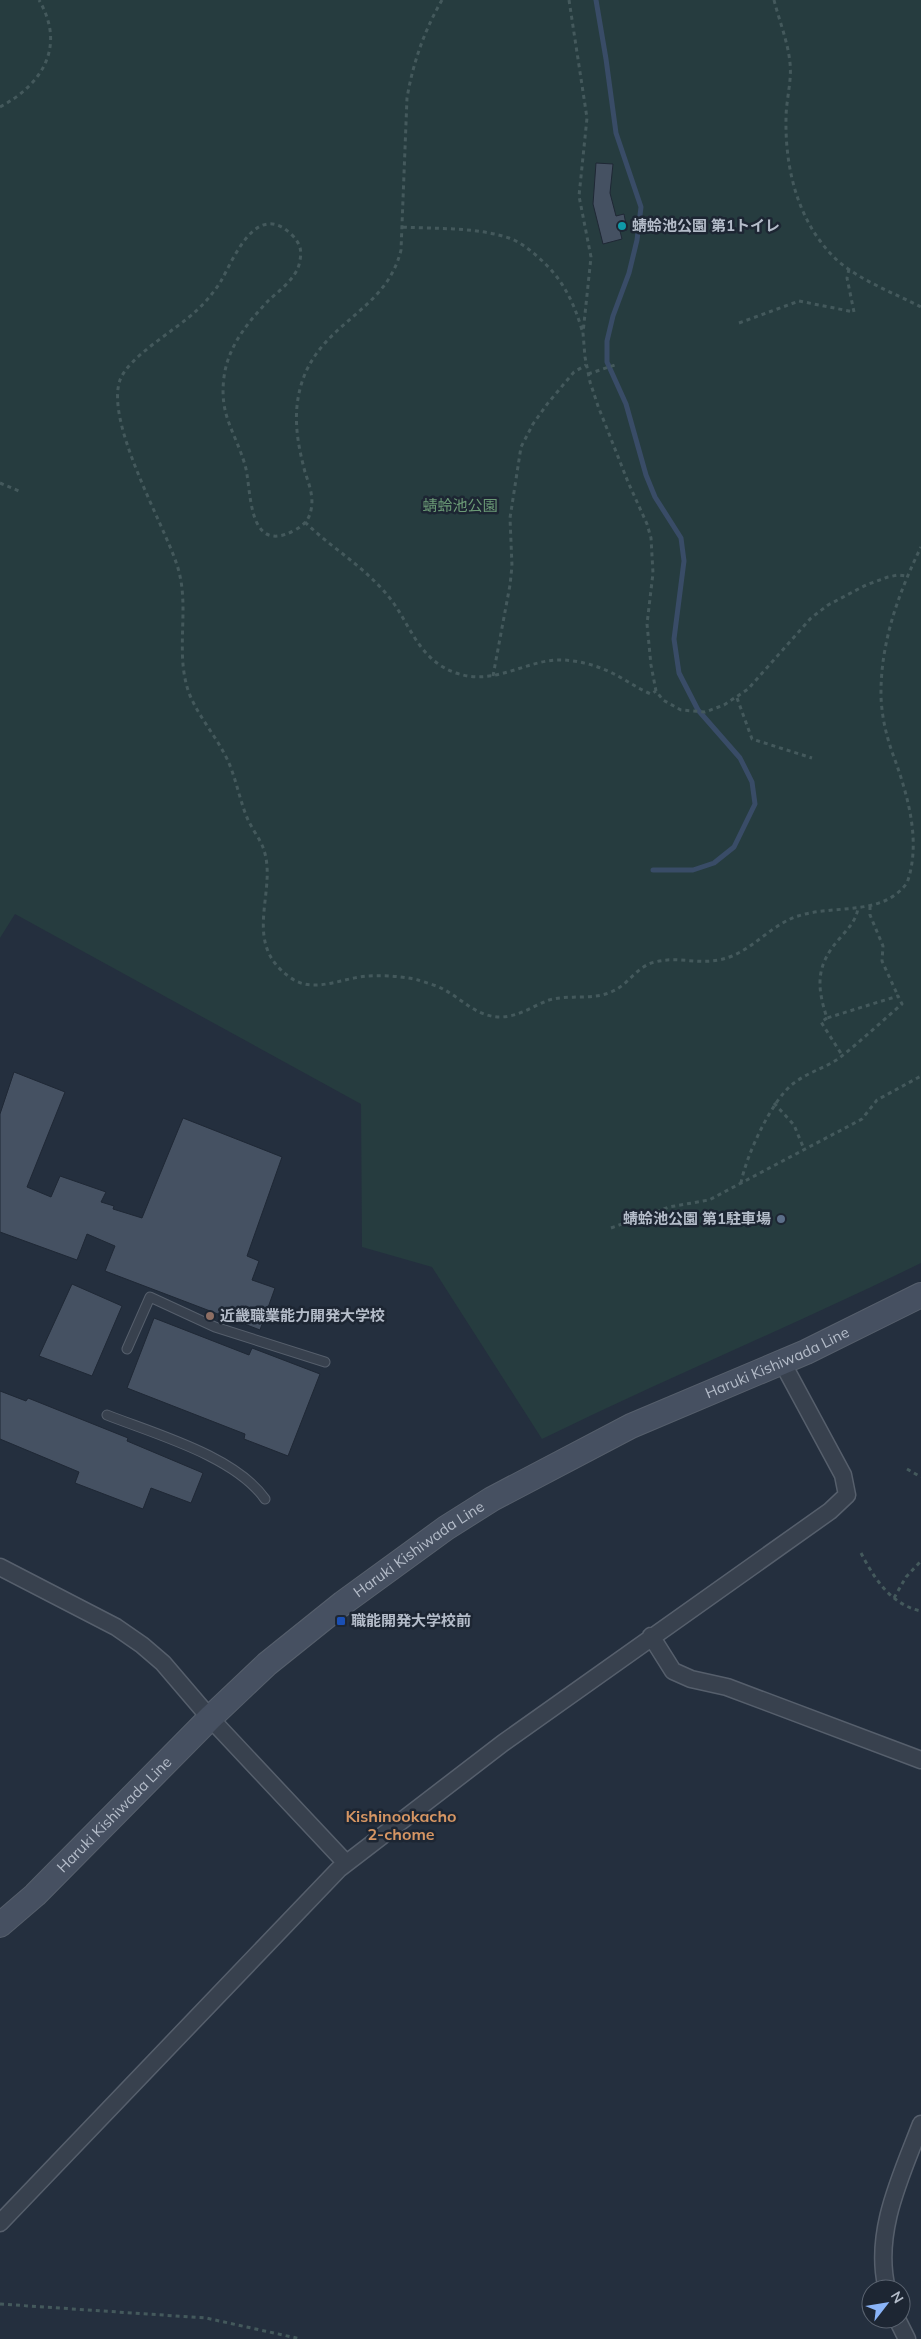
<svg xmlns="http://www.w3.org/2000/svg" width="921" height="2339" font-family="Mulish,'Noto Sans JP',sans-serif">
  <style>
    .green { fill: #263c3f }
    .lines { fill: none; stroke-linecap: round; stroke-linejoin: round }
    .stream { stroke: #394c67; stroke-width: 5 }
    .building { fill: #455162; stroke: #1f2835 }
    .service-casing { stroke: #565f6c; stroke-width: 11 }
    .minor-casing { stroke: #565f6c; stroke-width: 19 }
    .secondary-casing { stroke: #565f6c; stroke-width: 26 }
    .path { stroke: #44595c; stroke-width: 3; stroke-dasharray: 4 4; stroke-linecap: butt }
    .service { stroke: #38414e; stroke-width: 9 }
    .minor { stroke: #38414e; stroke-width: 16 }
    .secondary { stroke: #465061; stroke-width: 24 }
    .culture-dot { fill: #0f9aa8; stroke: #1d2633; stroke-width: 2 }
    .service-dot { fill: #5c6f8a; stroke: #1d2633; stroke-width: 2 }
    .education-dot { fill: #8d6e63; stroke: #1d2633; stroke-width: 2 }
    .transit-dot { fill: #1a4fb4; stroke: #1d2633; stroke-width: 2 }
    .labels { text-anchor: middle; stroke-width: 5; stroke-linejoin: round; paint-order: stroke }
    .poi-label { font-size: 15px; font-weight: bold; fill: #b4bcc9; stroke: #1d2633; text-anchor: start }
    .park-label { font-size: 15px; fill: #6b9a76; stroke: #1d2633 }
    .street-label { font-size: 15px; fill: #b4bcc9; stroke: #1d2633 }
    .neighbourhood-label { font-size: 16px; font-weight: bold; fill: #d59563; stroke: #1d2633 }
  </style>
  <rect width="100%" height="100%" fill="#242f3e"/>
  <path class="green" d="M0,0H921V1263C796,1324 667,1378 542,1439L432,1267L362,1247L361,1104L15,914L0,938Z"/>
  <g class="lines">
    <path class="stream" d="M596,0L606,59L616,133L641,207L637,240L629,273L613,316L607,341V362L626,404L646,475L655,497L681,538L684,561L674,639L679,673L698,710L740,758L752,782L755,804L734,847L714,863L693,870H653"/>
  </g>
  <path class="building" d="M596,163L613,164L610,193L616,216L624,214L627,230L620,231L622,239L603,244L593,204Z
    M14,1072L65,1092L27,1187L51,1197L60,1176L106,1192L101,1202L114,1206L113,1209L142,1218L183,1118L282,1157L247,1256L259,1261L252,1280L275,1288L260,1330L105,1271L115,1246L87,1234L77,1260L0,1232V1114Z
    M72,1284L122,1306L92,1376L39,1356Z
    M154,1318L249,1355L252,1348L320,1374L288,1456L244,1439L245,1434L127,1388Z
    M0,1391L26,1401L28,1398L128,1438L127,1441L203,1473L191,1503L151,1488L143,1509L75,1483L79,1472L0,1439Z"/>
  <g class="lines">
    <defs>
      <path id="service" d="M127,1349L150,1297L215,1327L325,1362
        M107,1415C155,1434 235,1456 265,1499"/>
      <path id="minor" d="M0,1567L116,1627L142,1645L163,1663L210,1718L346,1863
        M651,1636L673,1671L691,1679L727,1687L921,1760
        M0,2223L339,1869L503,1743L830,1511L847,1495L843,1475L782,1362
        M887,2289C873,2233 901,2176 921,2124
        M897,2319L907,2339"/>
      <g id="secondary">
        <path id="s1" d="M0,1925L35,1895L210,1718L267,1664L343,1603L446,1528L492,1499L631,1426L806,1352L921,1295"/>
      </g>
    </defs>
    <use href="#service" class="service-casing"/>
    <use href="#minor" class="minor-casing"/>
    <use href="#secondary" class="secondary-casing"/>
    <path class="path" d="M442,0C424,31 413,63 407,98L401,250C386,312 322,321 302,382C292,413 297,442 305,472C309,484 314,497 311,510C309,520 304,525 295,530C246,557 252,488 245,465C235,431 219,416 224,377C228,346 248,322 269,300C281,289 298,277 300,260C302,250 300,244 293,236C257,199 235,256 221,281C214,292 206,302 196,311C176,330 129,356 120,380C105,423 163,522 177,565C191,607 174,651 189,693C199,718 217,737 228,761C237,781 240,803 249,822C251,826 261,842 262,845C281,888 238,942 291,978C313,994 342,978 367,976C384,975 401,976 418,980C424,982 438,986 443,989C462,999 477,1017 500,1017C518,1017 533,1006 549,1000C570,994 594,1001 613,991C629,984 637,966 655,962C681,955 703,968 732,956C756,946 773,924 798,916C835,904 882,917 907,883C921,844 909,799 895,760C887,739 882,719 881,697C880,644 898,594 921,547
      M569,0L587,118L579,196L591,257L583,333L585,357L590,382L598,406L628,482L647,524L651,538L653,573L647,624L651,665L656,691L663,700L681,710L705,712L724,705L748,689L811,618L828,605L866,585L888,577L898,575L907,576
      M774,0C779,20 788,42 790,63C792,81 786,100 786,119C785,171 799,225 838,261C861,281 894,293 921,307
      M0,107C43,84 66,46 39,0
      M403,227C437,229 476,227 509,238C520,242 529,249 538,257C562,278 573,300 582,330
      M739,323L799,301L854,312L847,278L849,269
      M588,374L618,364
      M0,483L19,491
      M305,522C325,542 349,557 369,576C379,585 389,596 397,608C413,634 424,662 456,673C496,687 527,658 564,660C582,661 602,667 618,676C629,682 639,689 651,694L656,691
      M493,676L510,585L512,566L510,518L521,447L533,424L548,403L574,372L586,365
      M737,698L752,739L812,758
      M870,906V915L883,946L882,961L898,996
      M827,1018L821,1022L842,1055
      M774,1103L794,1125L804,1149
      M741,1183C746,1156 772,1099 794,1083C807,1073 824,1068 838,1059C860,1042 881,1022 902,1004L898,996L827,1018C816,985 816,964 841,937C849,927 856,921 858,908
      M611,1228L669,1207L709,1200L862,1119L877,1100L921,1076
      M907,1469L921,1477
      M861,1553C874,1578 891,1605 921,1611
      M894,1598L906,1577L921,1561
      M0,2304L206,2318L301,2339"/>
    <use href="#service" class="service"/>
    <use href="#minor" class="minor"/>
    <use href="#secondary" class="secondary"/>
  </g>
  <circle class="culture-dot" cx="622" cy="226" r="5"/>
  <circle class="service-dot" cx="781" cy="1219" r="5"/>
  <circle class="education-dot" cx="210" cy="1316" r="5"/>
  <rect class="transit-dot" x="336" y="1616" width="10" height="10" rx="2.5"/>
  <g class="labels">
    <g class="poi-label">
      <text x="632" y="231">蜻蛉池公園 第1トイレ</text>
      <text x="771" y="1224" text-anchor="end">蜻蛉池公園 第1駐車場</text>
      <text x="220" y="1321">近畿職業能力開発大学校</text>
      <text x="351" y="1626">職能開発大学校前</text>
    </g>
    <g class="park-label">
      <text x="460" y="511">蜻蛉池公園</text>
    </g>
    <g class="street-label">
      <text dy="5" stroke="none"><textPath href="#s1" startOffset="969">Haruki Kishiwada Line</textPath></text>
      <text dy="5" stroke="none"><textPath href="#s1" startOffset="564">Haruki Kishiwada Line</textPath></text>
      <text dy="5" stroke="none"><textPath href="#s1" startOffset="159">Haruki Kishiwada Line</textPath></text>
    </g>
    <g class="neighbourhood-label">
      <text x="401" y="1822">Kishinookacho<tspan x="401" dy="18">2-chome</tspan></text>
    </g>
  </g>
  <g transform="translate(886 2304) rotate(59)"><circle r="24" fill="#1d2633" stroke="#59626f"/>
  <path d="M0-4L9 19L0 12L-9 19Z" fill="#8ab4f8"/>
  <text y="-8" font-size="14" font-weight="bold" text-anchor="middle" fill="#b4bcc9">N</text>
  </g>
</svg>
